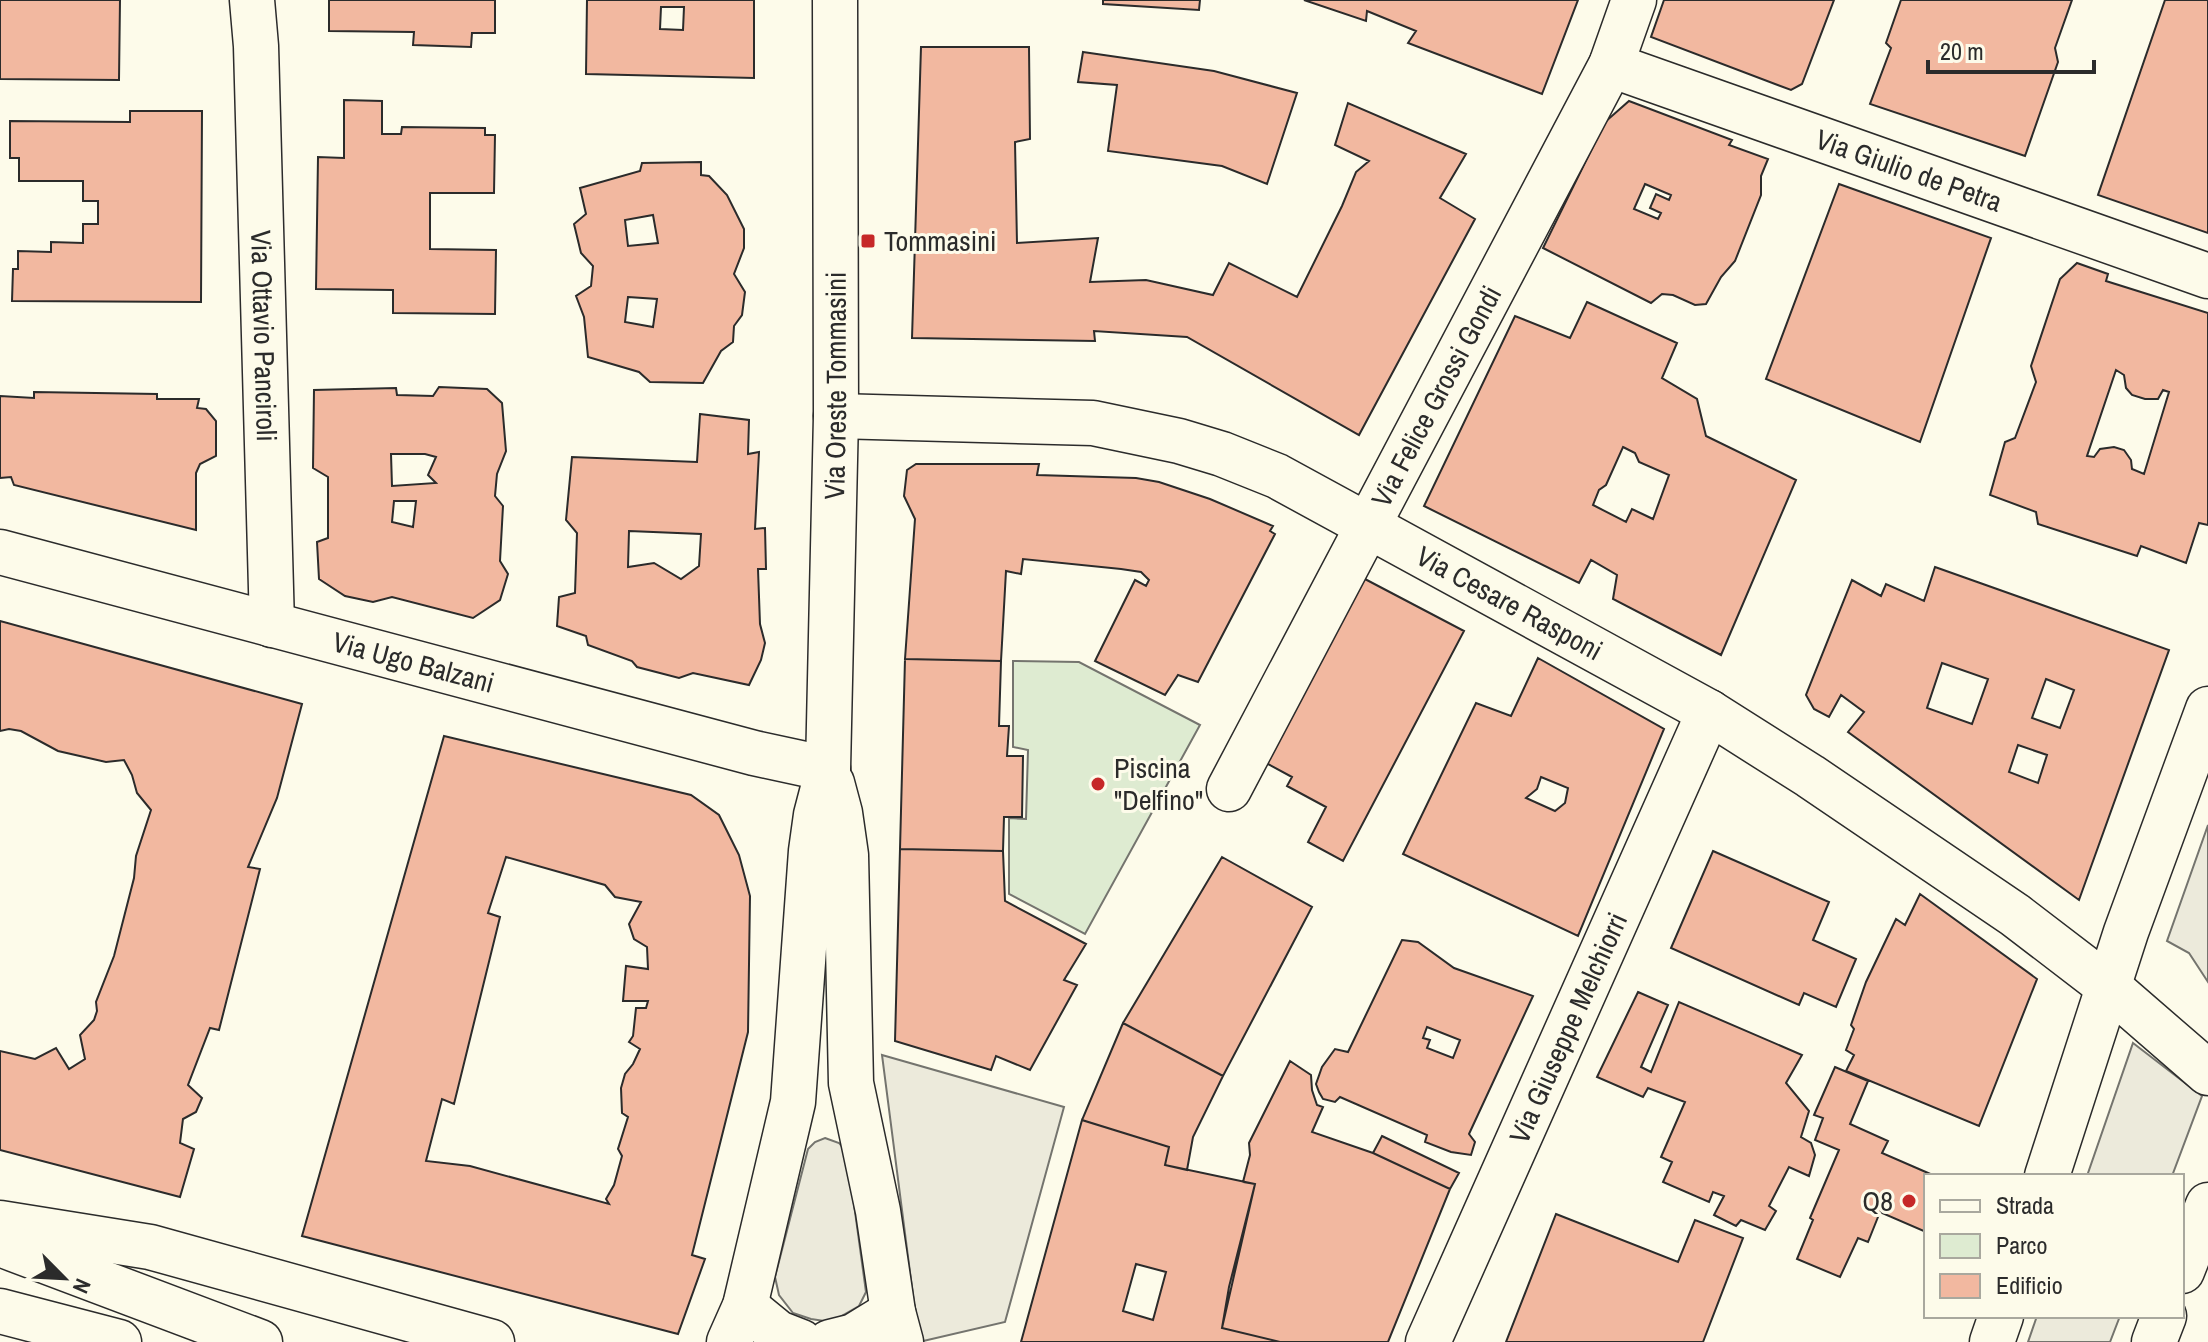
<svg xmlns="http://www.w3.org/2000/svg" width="2208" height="1342" font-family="'Archivo Narrow',sans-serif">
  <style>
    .green { fill: #deebd1; stroke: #74746e; stroke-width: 2 }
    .parking { fill: #eceadb; stroke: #74746e; stroke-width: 2 }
    .building { fill: #f2b8a0; stroke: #2b2b2b; stroke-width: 2; fill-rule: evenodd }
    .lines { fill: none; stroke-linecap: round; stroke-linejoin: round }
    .street-casing { stroke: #2b2b2b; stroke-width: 47 }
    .secondary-casing { stroke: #2b2b2b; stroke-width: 47 }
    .street { stroke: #fdfbea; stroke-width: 44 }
    .secondary { stroke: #fdfbea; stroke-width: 44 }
    .poi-dot { fill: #c62828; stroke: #fdfbea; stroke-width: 3 }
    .labels { text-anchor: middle; stroke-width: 6; stroke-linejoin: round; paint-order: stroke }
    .street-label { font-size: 28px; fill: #2b2b2b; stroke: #fdfbea }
    .poi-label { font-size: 28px; fill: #2b2b2b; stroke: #fdfbea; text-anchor: start }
  </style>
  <rect width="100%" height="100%" fill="#fdfbea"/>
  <path class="green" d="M1013,661L1079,662L1200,725L1085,934L1009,894V818L1026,819L1028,750L1013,747Z"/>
  <path class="parking" d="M2208,825V982L2189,953L2167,941Z
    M2133,1043L2202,1096L2172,1176H2087Z
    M882,1055L1064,1107L1005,1322L919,1342Z
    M825,1138L839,1143L847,1153L866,1292L859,1306L831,1322L811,1319L793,1313L779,1295L775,1277L808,1149L815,1142Z
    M2037,1316H2120L2110,1342H2028Z"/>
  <path class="building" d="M0,0H120L119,80L0,79Z
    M329,0H495V33H472L471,47L413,45L414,32L329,31Z
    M587,0H754V78L586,74ZM661,7H684L683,30L660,29Z
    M1103,0H1200L1199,10L1103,4Z
    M1304,0H1578L1542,94L1408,43L1416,31L1367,11L1366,21Z
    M1664,0H1834L1802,84L1791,90L1651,37Z
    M1901,0H2072L2055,48L2058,62L2025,156L1870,104L1891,48L1886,43Z
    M2165,0H2208V233L2098,195Z
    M921,47H1029L1030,139L1015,142L1017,243L1098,238L1090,282L1146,280L1213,295L1229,263L1297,297L1342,206L1356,172L1369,161L1335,145L1348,103L1466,154L1440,198L1475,219L1359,435L1187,337L1094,331L1095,341L912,338Z
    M1083,52L1214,71L1297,93L1267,184L1222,166L1108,151L1117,85L1078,82Z
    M344,100L382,101V134H401L402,127L485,128V135H495L494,193H430V249L496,250L495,314L393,313V290L316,289L318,157L344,158Z
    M1629,101L1732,140L1729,145L1768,159L1761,176V195L1735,261L1721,277L1706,304L1695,305L1673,295L1662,294L1651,303L1543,248L1605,122ZM1645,184L1671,195L1669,200L1656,194L1650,208L1661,213L1658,219L1634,209Z
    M130,111H202L201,302L12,301L13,269H18V251L51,252V242L83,243V224H98V201H83V181H19V158H10V121L130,122Z
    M701,162V175L709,176L727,195L744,229V248L734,274L745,292L742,315L734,326L733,342L721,351L703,383L650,382L639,372L588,357L584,317L576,296L591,286L593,266L581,253L574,224L586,214L580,188L640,171L642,163ZM653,215L658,243L628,246L625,220ZM628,297L657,299L653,327L625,322Z
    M1839,184L1991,238L1920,442L1766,379Z
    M2077,263L2108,274L2106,281L2208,313V525L2199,523L2186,563L2141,546L2137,556L2038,524L2036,512L1990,495L2005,442L2015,438L2036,382L2031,366L2060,279ZM2116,370L2124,375L2126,388L2132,395L2145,399H2158L2163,390L2169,392L2144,474L2132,469L2131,460L2124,450L2114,447L2100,449L2094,457L2087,456Z
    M1587,302L1677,343L1662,378L1697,399L1706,436L1796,480L1721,655L1613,599L1617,575L1591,560L1579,583L1424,506L1515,316L1570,338ZM1623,447L1635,453L1639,462L1669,475L1653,519L1632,509L1626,522L1593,505L1599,490L1606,485Z
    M439,387L487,389L502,403L506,451L497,474L495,496L503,506L500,561L508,574L500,600L473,618L392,597L373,602L345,596L319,579L317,542L328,538V477L313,468L314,390L396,388L397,395L433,396ZM391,454H425L436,457L428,475L436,483L392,486ZM394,501H416L413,527L392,522Z
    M34,392L157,394V399H199L197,408L206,409L216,421V456L200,464L196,473V530L14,485L11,477L0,478V396L34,398Z
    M700,414L749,420L748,454L759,452L755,529L765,528L766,569H758L760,624L765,643L761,660L749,685L693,673L679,678L637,667L632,661L588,645L586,636L557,626L559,597L575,593L577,533L566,520L572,457L697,462ZM629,531L701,534L699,566L681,579L654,563L628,567Z
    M916,464H1039L1037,475L1136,478L1159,482L1210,499L1273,526L1270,531L1275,534L1198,682L1178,675L1165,695L1095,661L1135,580L1146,586L1149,580L1141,572L1121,569L1023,559L1021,574L1006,571L1001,661L905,659L915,519L904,496L907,470Z
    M1935,567L2169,650L2079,900L1848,732L1864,712L1841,695L1829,717L1814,709L1806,695L1852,580L1881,596L1886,584L1924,601ZM1942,663L1988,679L1972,724L1927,708ZM2046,679L2074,690L2060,728L2032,718ZM2018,745L2047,755L2038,783L2009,772Z
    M1363,578L1464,631L1343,861L1308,842L1326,807L1287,786L1292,777L1266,763Z
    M0,621L302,704L277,798L248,867L260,869L219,1030L210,1028L188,1085L202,1098L196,1112L183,1119L180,1143L194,1149L180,1197L0,1150V1051L35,1059L56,1048L69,1069L85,1059L80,1035L94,1020L97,1011L96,1002L114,956L134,878L136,856L151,810L137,793L132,775L124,760L106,762L58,751L21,731L9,729L0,731Z
    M1538,658L1664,729L1578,936L1403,854L1476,703L1511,716ZM1541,777L1568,788L1565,803L1555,811L1526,798L1537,789Z
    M905,659L1001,661L999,726H1009L1007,756H1023L1022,817H1004L1003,851L900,849Z
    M444,736L691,795L719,815L739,855L750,896L748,1032L692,1255L705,1259L678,1334L302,1236ZM506,857L605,885L615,897L641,902L629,924L634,939L647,947L648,969L626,966L623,1001H648L646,1008H636L633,1036L629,1042L640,1049L633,1064L625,1074L621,1088L622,1113L628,1117L618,1149L622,1156L614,1185L606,1199L609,1204L470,1166L426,1161L442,1099L454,1104L500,917L488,913Z
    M900,849L1003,851L1005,901L1086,944L1064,980L1077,985L1030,1070L996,1056L991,1070L895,1041Z
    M1713,851L1829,902L1813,940L1856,959L1836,1007L1804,993L1799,1005L1671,948Z
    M1222,857L1312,907L1223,1076L1123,1023Z
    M1920,894L2037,979L1979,1126L1846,1071L1854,1055L1846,1050L1854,1029L1851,1025L1866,982L1896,919L1905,925Z
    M1402,940L1418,942L1454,968L1533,996L1469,1134L1475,1142L1471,1155L1451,1152L1425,1142L1427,1135L1340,1097L1335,1102L1323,1099L1319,1092L1316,1084L1322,1067L1335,1049L1348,1052ZM1427,1027L1460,1040L1453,1058L1427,1048L1430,1040L1423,1038Z
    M1638,992L1668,1005L1641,1067L1651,1072L1679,1002L1802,1055L1786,1083L1809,1111L1801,1137L1811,1143L1815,1155L1809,1176L1789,1167L1769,1206L1776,1211L1765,1230L1741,1220L1736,1226L1714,1215L1724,1196L1713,1192L1709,1202L1663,1182L1672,1162L1661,1157L1685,1102L1648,1088L1643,1097L1597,1077Z
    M1123,1023L1223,1076L1193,1137L1187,1170L1165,1165L1169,1147L1082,1120Z
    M1290,1061L1311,1075L1312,1090L1317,1105L1323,1107L1312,1132L1373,1153L1450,1189L1388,1342H1280L1222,1328L1255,1184L1243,1182L1250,1155L1249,1143Z
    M1835,1067L1868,1081L1850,1124L1888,1141L1882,1153L1935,1176H1926V1232L1880,1212L1868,1242L1858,1238L1840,1277L1797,1259L1813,1220L1810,1218L1839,1150L1815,1140L1823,1118L1814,1115Z
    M1082,1120L1169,1147L1165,1165L1255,1184L1229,1287L1222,1328L1280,1342H1021ZM1136,1264L1166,1272L1153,1320L1123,1311Z
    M1382,1136L1459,1173L1450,1189L1373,1153Z
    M1556,1214L1678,1262L1695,1220L1743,1238L1703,1342H1506Z"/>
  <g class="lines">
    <defs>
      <g id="street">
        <path id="s1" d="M252,0L256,46L272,625"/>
        <path id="s2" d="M1611,65L2208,276"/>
        <path id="s3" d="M836,416L1093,423L1179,441L1222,454L1277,476L1709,712L1810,776L2015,915L2109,987L2208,1073"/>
        <path id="s4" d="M0,552L754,753L828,769"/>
        <path d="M832,783L840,813L846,855L851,1083L878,1211L893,1312L901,1342"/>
        <path id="s5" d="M1229,789L1611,65L1634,0"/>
        <path d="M0,1223L150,1247L492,1342"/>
        <path d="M745,1306L778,1333L801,1342"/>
        <path id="s6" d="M729,1342L745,1306L793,1102L811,851L816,815L828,769L836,416L835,0"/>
        <path d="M830,1342L854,1336L893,1312"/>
        <path id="s7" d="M1428,1342L1709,712"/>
      </g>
      <path id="secondary" d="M2047,1176L2126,932L2208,709
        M0,1244L260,1342
        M2182,1271L2208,1205
        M0,1311L119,1342
        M1992,1342L2001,1316
        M2154,1342L2164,1316"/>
    </defs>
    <use href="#street" class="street-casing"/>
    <use href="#secondary" class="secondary-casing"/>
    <use href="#street" class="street"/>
    <use href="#secondary" class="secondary"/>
  </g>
  <g class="poi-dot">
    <rect x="860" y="233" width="16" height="16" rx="4"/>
    <circle cx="1098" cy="784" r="8"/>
    <circle cx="1909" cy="1201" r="8"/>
  </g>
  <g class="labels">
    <g class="street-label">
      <text dy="10" stroke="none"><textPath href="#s2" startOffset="316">Via Giulio de Petra</textPath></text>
      <text dy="10" stroke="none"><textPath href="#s1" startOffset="336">Via Ottavio Panciroli</textPath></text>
      <text dy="10" stroke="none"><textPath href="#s6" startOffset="968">Via Oreste Tommasini</textPath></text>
      <text dy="10" stroke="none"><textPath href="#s5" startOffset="444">Via Felice Grossi Gondi</textPath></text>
      <text dy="10" stroke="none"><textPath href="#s3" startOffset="714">Via Cesare Rasponi</textPath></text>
      <text dy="10" stroke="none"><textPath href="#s4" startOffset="428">Via Ugo Balzani</textPath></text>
      <text dy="10" stroke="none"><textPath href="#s7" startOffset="344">Via Giuseppe Melchiorri</textPath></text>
    </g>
    <g class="poi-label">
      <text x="884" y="251">Tommasini</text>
      <text x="1114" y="778">Piscina<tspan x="1114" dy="32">"Delfino"</tspan></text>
      <text x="1893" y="1211" text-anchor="end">Q8</text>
    </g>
  </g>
  <rect x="1924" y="1174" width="260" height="144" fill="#fdfbea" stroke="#a9a89e" stroke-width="2"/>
  <rect x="1940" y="1200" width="40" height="12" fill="#fdfbea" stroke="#a9a89e" stroke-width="2"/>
  <text x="1996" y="1214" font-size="24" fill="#2b2b2b">Strada</text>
  <rect x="1940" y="1234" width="40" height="24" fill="#deebd1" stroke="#a9a89e" stroke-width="2"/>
  <text x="1996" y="1254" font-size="24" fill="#2b2b2b">Parco</text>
  <rect x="1940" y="1274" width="40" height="24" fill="#f2b8a0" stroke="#a9a89e" stroke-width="2"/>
  <text x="1996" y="1294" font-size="24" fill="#2b2b2b">Edificio</text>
  <g transform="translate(64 1278) rotate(114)" stroke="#fdfbea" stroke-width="6" paint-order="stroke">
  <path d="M0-6L14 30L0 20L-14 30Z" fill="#2b2b2b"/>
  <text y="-12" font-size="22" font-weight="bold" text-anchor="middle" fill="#2b2b2b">N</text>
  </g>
  <path d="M1928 60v12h166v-12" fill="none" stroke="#2b2b2b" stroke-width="4"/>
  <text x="1940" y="60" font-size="24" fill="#2b2b2b" stroke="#fdfbea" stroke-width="6" paint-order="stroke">20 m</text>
</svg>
